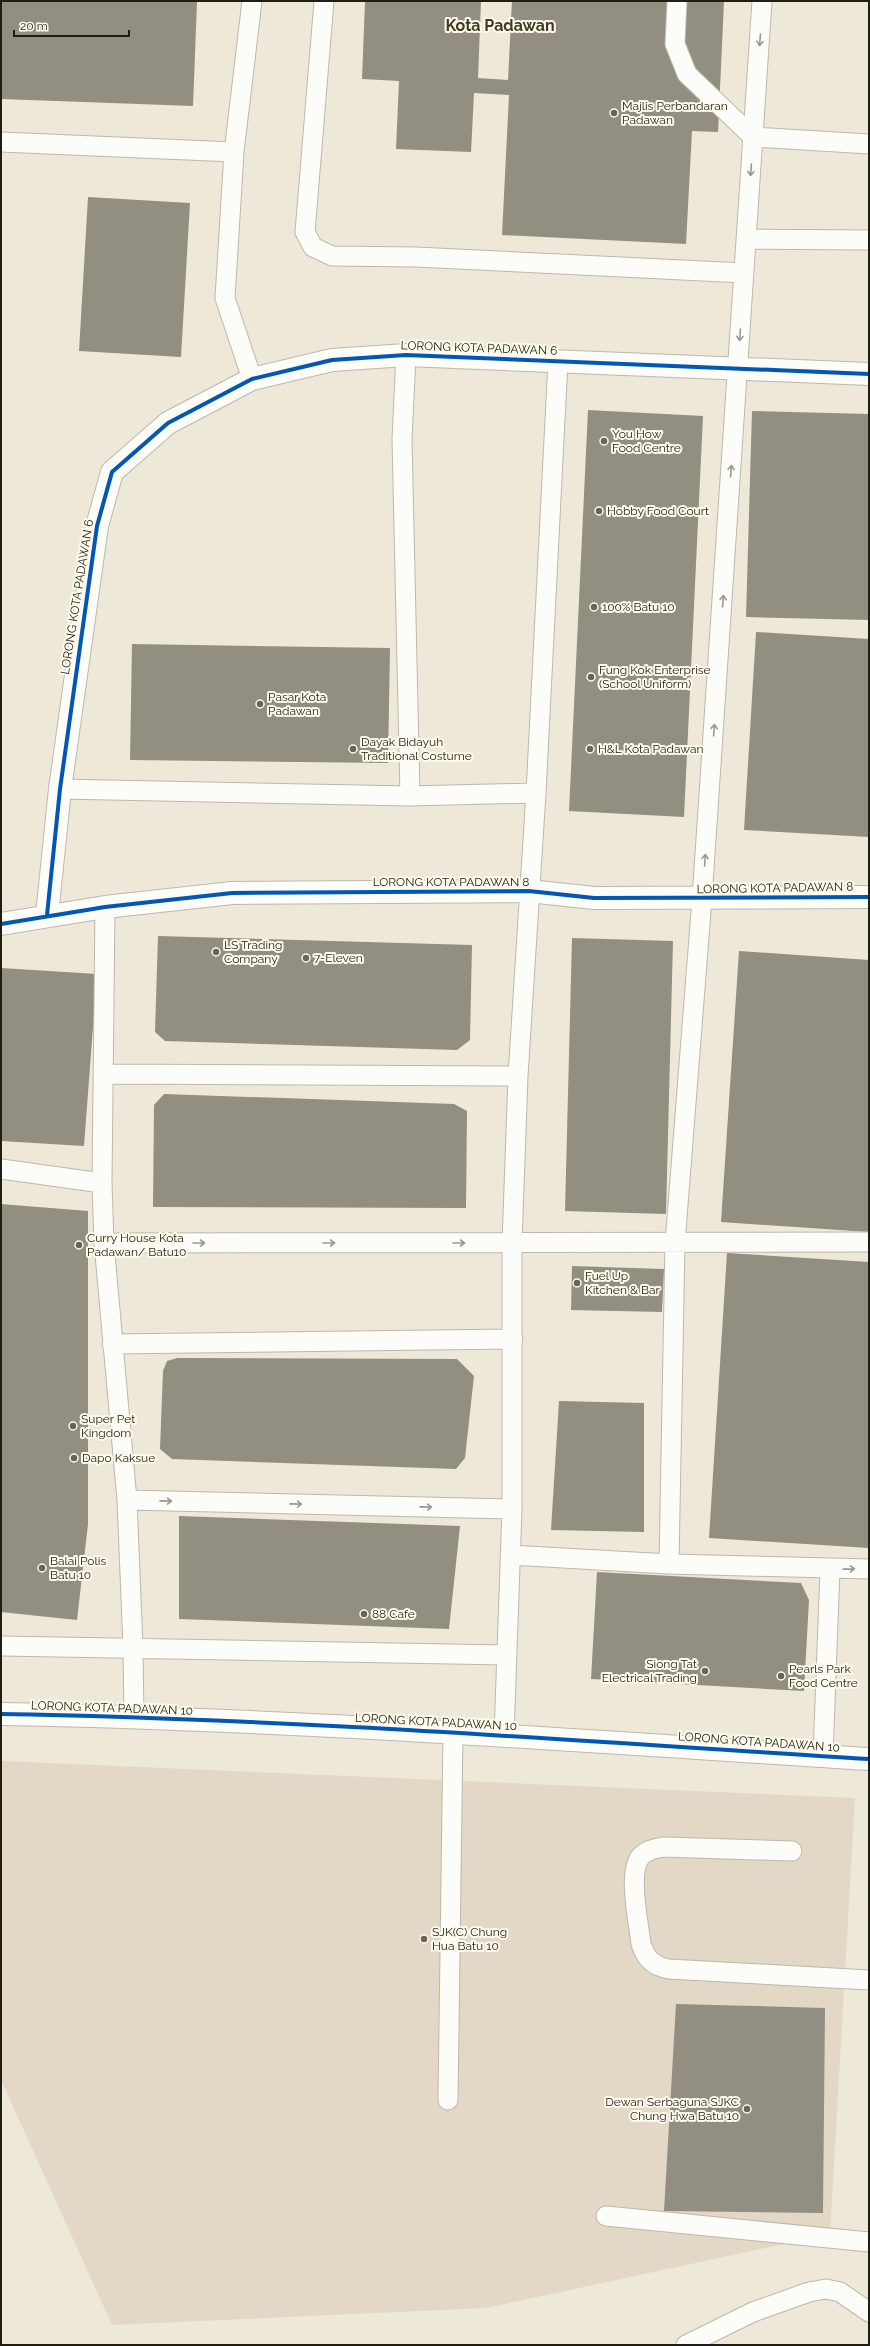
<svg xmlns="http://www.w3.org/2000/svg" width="870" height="2346" font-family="Raleway,sans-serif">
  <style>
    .education { fill: #e3d8c6 }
    .building { fill: #928e82 }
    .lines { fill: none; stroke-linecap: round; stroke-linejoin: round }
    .service-casing { stroke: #bcb8ab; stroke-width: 21 }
    .minor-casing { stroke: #bcb8ab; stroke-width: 24 }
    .service { stroke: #fcfcf9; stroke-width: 19 }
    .minor { stroke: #fcfcf9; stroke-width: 22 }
    .cycleway-casing { stroke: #fefaee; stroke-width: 6 }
    .cycleway { stroke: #0057b8; stroke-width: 4 }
    .oneway { stroke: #999891 }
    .poi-dot { fill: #686457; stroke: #fefaee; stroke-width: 1.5 }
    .labels { text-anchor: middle; stroke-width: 4; stroke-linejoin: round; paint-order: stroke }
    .poi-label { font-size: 12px; fill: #201d12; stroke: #fefaee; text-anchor: start }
    .street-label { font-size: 12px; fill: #201d12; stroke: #fefaee }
    .district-label { font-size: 16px; font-weight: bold; fill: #423a21; stroke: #fefaee }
  </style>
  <rect width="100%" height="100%" fill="#eee8d8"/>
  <path class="education" d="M1,1761L855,1798L830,2234L486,2308L112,2325L1,2080Z"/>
  <path class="building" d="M1,1L197,2L193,106L1,99Z
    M365,1H481L478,78L508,80L512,1H724L718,132L692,131L686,244L502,235L509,95L474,93L471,152L396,149L399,81L362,79Z
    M88,197L190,203L181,357L79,351Z
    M588,410L703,416L684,817L569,811Z
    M752,411L869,414V620L746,617Z
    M756,632L869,639V837L744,830Z
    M132,644L390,648L388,763L130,760Z
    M158,936L472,945L470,1040L457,1050L165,1041L155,1032Z
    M572,938L673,941L666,1214L565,1211Z
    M739,951L869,960V1232L721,1222Z
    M1,968L97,974L84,1146L1,1141Z
    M164,1094L454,1104L467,1111L466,1208L153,1207L154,1105Z
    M1,1204L88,1211V1524L77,1620L1,1612Z
    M727,1253L869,1262V1548L709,1538Z
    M572,1266L664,1269L662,1312L571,1310Z
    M177,1358L457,1359L474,1376L465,1458L456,1469L172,1459L160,1449L163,1371L167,1361Z
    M559,1401L644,1403V1532L551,1530Z
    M179,1516L460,1526L449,1629L179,1619Z
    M597,1572L801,1583L809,1600L804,1691L591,1679Z
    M676,2004L825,2008L823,2213L664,2211Z"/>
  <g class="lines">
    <defs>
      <path id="service" d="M252,1L234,152L225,298L252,379
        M324,1L305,232L313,247L332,256L416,257L744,273
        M677,1L675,44L687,74L753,137L869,144
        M1,142L234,152
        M746,239L869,240
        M406,355L402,439L410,796
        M60,789L410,796L536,793
        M105,907L102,1183L104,1243L127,1500L133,1647L134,1718
        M103,1074L518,1076
        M1,1169L102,1183
        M104,1243L869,1242
        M112,1344L513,1339
        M127,1500L512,1509
        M510,1555L669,1564L869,1569
        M669,1564L675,1243L702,899L762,1
        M1,1646L507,1655
        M504,1736L512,1509V1243L518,1076L536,793L558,361
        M823,1756L830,1569
        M792,1851L664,1847C656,1848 647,1850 641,1856C627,1872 639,1924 641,1944C646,1959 653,1966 669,1969L869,1980
        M448,2100L453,1732
        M606,2216L869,2242
        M686,2345L753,2312L809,2292L826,2289L840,2292L869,2312"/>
      <path id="minor" d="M47,915L60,789L97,526L112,472L168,423L252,379L332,360L406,355L869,374
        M1,924L105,907L232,893L529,891L594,898L869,897
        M1,1714C291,1719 580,1741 869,1759"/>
    </defs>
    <use href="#service" class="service-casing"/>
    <use href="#minor" class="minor-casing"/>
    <use href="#service" class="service"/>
    <use href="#minor" class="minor"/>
    <defs>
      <path id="cycleway" d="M47,915L60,789L97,526L112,472L168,423L252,379L332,360L406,355L869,374
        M1,924L105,907L232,893L529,891L594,898L869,897
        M1,1714C291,1719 580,1741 869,1759"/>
    </defs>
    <use href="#cycleway" class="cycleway-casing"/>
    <use href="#cycleway" class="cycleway"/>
  </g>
  <defs><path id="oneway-shaft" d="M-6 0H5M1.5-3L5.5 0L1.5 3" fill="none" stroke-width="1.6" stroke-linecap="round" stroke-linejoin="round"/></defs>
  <g class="oneway">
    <use href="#oneway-shaft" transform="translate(760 40) rotate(94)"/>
    <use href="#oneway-shaft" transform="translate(751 170) rotate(94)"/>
    <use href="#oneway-shaft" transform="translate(740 335) rotate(94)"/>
    <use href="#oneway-shaft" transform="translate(731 471) rotate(-86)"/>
    <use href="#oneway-shaft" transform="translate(723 601) rotate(-86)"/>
    <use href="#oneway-shaft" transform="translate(714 730) rotate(-86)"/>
    <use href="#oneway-shaft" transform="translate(705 860) rotate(-86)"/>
    <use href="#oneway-shaft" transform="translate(199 1243)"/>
    <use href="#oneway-shaft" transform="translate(329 1243)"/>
    <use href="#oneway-shaft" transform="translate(459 1243)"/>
    <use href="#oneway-shaft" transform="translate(166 1501) rotate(1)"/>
    <use href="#oneway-shaft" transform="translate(296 1504) rotate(1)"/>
    <use href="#oneway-shaft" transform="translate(426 1507) rotate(1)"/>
    <use href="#oneway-shaft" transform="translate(849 1569) rotate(-1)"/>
  </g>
  <g class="poi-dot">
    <circle cx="614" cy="113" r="4"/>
    <circle cx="604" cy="441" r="4"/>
    <circle cx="599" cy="511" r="4"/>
    <circle cx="594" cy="607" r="4"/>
    <circle cx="591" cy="677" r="4"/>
    <circle cx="260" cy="704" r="4"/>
    <circle cx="353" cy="749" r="4"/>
    <circle cx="590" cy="749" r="4"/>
    <circle cx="216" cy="952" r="4"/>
    <circle cx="306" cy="958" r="4"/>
    <circle cx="79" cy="1245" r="4"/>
    <circle cx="577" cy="1283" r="4"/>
    <circle cx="73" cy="1426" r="4"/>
    <circle cx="74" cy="1458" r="4"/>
    <circle cx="42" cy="1568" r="4"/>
    <circle cx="364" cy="1614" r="4"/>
    <circle cx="705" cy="1671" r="4"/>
    <circle cx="781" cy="1676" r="4"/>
    <circle cx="424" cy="1939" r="4"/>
    <circle cx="747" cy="2109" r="4"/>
  </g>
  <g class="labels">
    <g class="poi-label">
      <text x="622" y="110">Majlis Perbandaran<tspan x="622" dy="14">Padawan</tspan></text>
      <text x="612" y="438">You How<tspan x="612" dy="14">Food Centre</tspan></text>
      <text x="607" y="515">Hobby Food Court</text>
      <text x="602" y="611">100% Batu 10</text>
      <text x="599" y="674">Fung Kok Enterprise<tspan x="599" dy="14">(School Uniform)</tspan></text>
      <text x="268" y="701">Pasar Kota<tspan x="268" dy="14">Padawan</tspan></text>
      <text x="361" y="746">Dayak Bidayuh<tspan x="361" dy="14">Traditional Costume</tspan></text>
      <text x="598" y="753">H&amp;L Kota Padawan</text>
      <text x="224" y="949">LS Trading<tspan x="224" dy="14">Company</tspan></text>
      <text x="314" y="962">7-Eleven</text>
      <text x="87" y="1242">Curry House Kota<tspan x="87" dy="14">Padawan/ Batu10</tspan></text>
      <text x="585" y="1280">Fuel Up<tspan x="585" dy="14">Kitchen &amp; Bar</tspan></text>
      <text x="81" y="1423">Super Pet<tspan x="81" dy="14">Kingdom</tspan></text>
      <text x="82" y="1462">Dapo Kaksue</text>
      <text x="50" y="1565">Balai Polis<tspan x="50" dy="14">Batu 10</tspan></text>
      <text x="372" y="1618">88 Cafe</text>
      <text x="697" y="1668" text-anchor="end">Siong Tat<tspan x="697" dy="14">Electrical Trading</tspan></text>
      <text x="789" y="1673">Pearls Park<tspan x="789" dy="14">Food Centre</tspan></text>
      <text x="432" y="1936">SJK(C) Chung<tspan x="432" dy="14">Hua Batu 10</tspan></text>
      <text x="739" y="2106" text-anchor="end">Dewan Serbaguna SJKC<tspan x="739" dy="14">Chung Hwa Batu 10</tspan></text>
    </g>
    <g class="street-label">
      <text transform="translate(479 348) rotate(2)" y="4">LORONG KOTA PADAWAN 6</text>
      <text transform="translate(77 597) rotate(-81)" y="4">LORONG KOTA PADAWAN 6</text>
      <text x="451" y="886">LORONG KOTA PADAWAN 8</text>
      <text transform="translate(775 888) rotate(-1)" y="4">LORONG KOTA PADAWAN 8</text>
      <text transform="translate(112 1708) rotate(2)" y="4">LORONG KOTA PADAWAN 10</text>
      <text transform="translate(436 1722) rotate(3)" y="4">LORONG KOTA PADAWAN 10</text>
      <text transform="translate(759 1742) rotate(4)" y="4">LORONG KOTA PADAWAN 10</text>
    </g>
    <g class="district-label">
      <text x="500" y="31">Kota Padawan</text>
    </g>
  </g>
  <rect width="870" height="2346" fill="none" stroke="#201d12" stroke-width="4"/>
  <path d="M14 30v6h115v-6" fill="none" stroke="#201d12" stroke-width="2"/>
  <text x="20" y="30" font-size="12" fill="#201d12" stroke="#fefaee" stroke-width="3" paint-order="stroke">20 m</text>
</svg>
